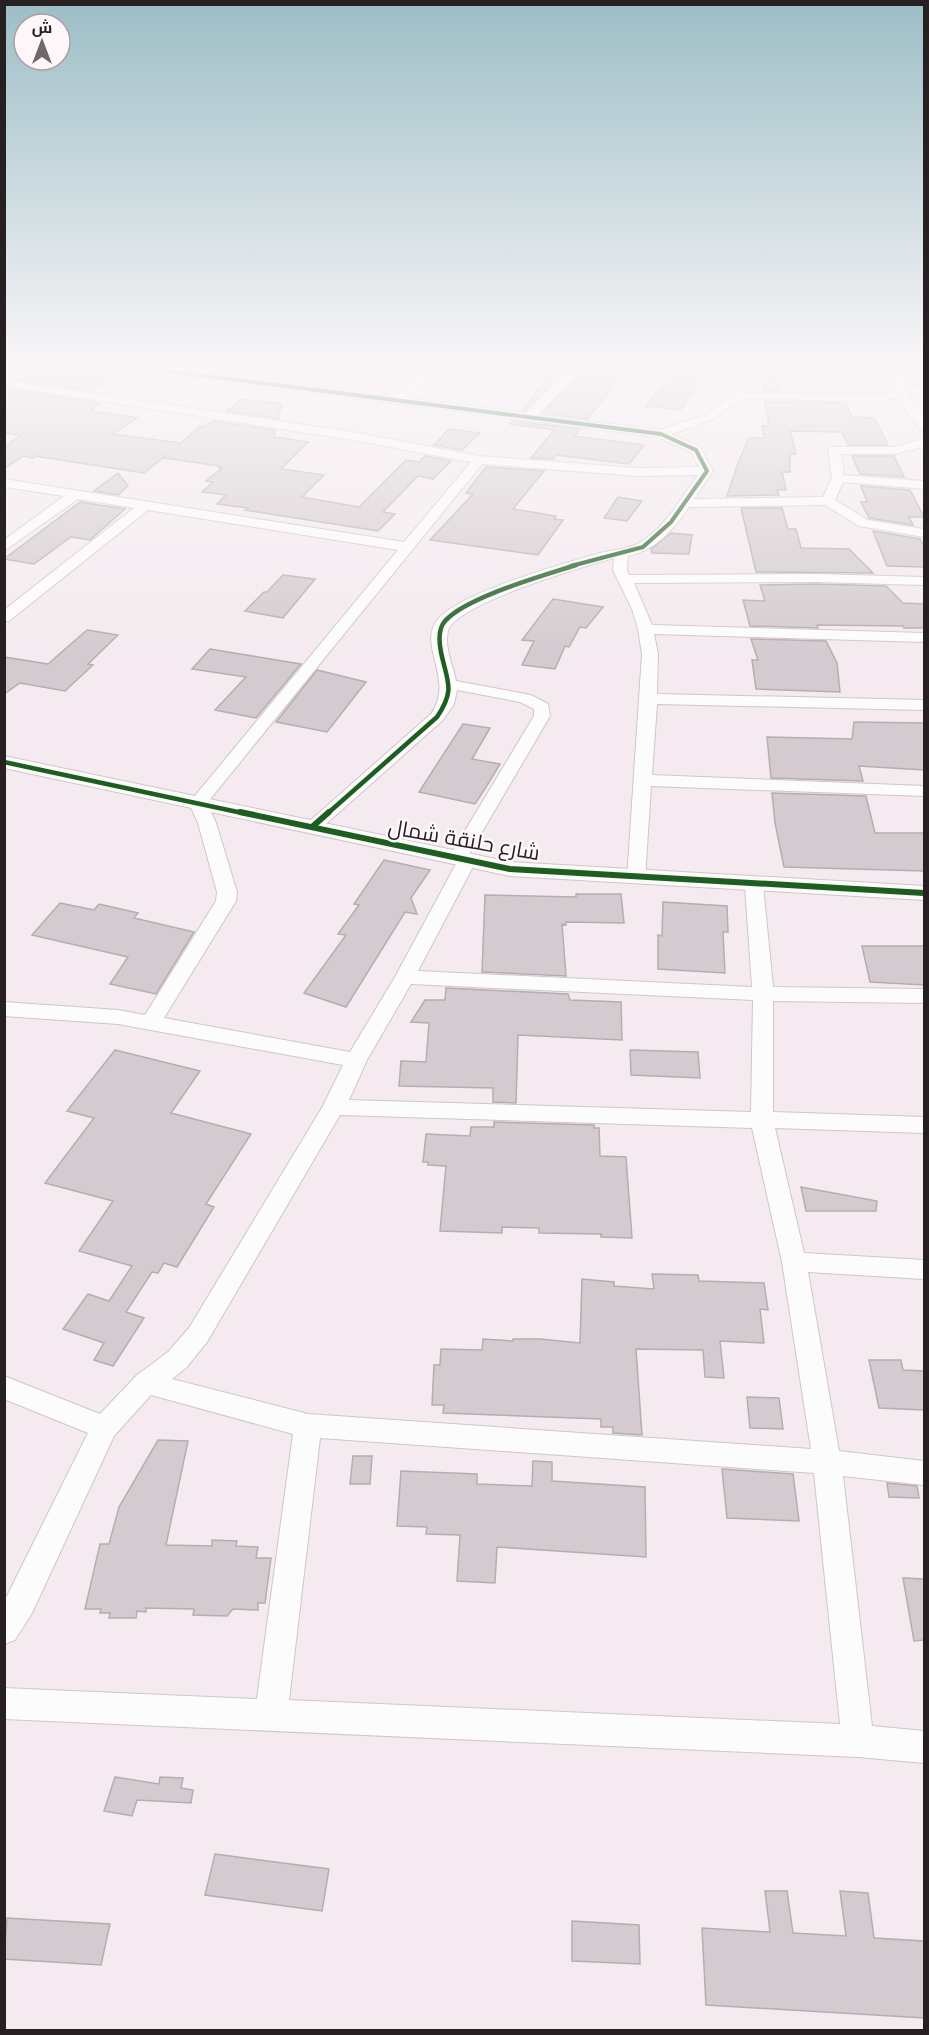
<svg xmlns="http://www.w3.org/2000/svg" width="929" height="2035" font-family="'PT Sans',Cairo,sans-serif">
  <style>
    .building { fill: #d3cbcf; stroke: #b5adb1; stroke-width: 1.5 }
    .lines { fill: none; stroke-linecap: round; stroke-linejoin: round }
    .minor-casing { stroke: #cec7ca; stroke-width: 2 }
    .tertiary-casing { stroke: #cec7ca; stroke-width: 2 }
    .minor { fill: #fdfcfd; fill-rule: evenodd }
    .tertiary { fill: #fdfcfd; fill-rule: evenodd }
    .cycleway-far2-casing { stroke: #fef6f9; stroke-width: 6 }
    .cycleway-far1-casing { stroke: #fef6f9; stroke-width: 8 }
    .cycleway-casing { stroke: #fef6f9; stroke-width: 10 }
    .cycleway-far2 { stroke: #1b5e20; stroke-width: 4 }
    .cycleway-far1 { stroke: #1b5e20; stroke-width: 4.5 }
    .cycleway { stroke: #1b5e20; stroke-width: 6 }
    .labels { text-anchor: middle; stroke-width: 5; stroke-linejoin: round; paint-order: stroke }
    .street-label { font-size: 21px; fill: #272023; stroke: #fef6f9 }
  </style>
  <rect width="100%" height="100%" fill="#f4eaef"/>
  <path class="building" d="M32,370H123L92,391L17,380Z
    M554,370H566L525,411L522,410Z
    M584,370H625L588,419L543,413Z
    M671,375L698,378L693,385H697L680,410L646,406Z
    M774,376L779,391H764L762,379Z
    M4,388L99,403L91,411L137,418L113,434L181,443L200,426L204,427L213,421L275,430L274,437L308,442L281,469L324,475L302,497L359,507L406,460L419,462L425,456L451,461L433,479L418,476L383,512L395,514L378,531L245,510L248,508L217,504L226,495L202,492L213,482L206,481L222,468H219L220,466L163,458L167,455L144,473L35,456L33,458L23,456L4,469V447L21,435L4,433Z
    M242,399L282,404L278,419L227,411Z
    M765,402L845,403L852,417L874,418L888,445H848L842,432L790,431L796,454H790V472H782L786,490H777L779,495L727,496L738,463L749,438H765L762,426H769Z
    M513,421L580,429L574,436L644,445L629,464L556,455L553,459L531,458L554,430L510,424Z
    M449,429L480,433L462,450L434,445Z
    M852,456H894L904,477L860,474Z
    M486,467L544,471L513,509L556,516L554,519L563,520L538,555L430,540L473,494L466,493Z
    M118,473L128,486L118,495L94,491Z
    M861,486L910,490L924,517H909L913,525L869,518L861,502H867Z
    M618,497L642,501L627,521L604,518Z
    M80,502L125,509L90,540L71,537L34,564L4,559Z
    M741,508H782L788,529H796L801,548L849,549L873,573L756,572Z
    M873,531L920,539L924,547V567L887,566Z
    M671,533L692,535L689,554L652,553L651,549Z
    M283,575L315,579L283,618L245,611L264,592H267Z
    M816,584L886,586L903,603L924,604V628H904L903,626L817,625L818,628L750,626L743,600L765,601L760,585Z
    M553,599L603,607L586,628L580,627L569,647L565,646L555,669L522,665L534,641L522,640Z
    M87,630L118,635L88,664L93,665L65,691L20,683L4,694V657L48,664Z
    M751,639L826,641L837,663L840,692L756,689L752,660H758Z
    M210,649L240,654L301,664L256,718L215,710L246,677L192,669Z
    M317,670L366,682L327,732L276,722Z
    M854,722L924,723V770L859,766L863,781L771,778L767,737L852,739Z
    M463,724L490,728L472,759L500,764L486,787L475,804L419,792Z
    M772,793L866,796L875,833H924V871L784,867L775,823Z
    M384,860L430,870L411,898L417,914L405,912L346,1007L304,993L346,935L338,934L359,905L354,904Z
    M576,894H621L624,923L566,922V925L562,924L566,976L482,972L485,895L576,897Z
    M663,902L727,906L728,932H723L725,973L658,969V935L662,936Z
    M60,903L94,910L99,904L138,913L134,918L194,932L156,994L110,984L128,957L32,935Z
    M862,946H924V985L870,982Z
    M446,988L568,994L570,1000L621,1002L622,1040L518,1035L516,1103L493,1102V1088L399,1086L401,1061L426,1062L429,1023L411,1022L425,1000H445Z
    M115,1050L200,1071L171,1113L251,1134L206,1204L214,1207L177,1267L164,1263L158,1273L152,1272L126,1312L144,1318L113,1366L94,1360L104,1343L63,1329L88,1294L109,1301L132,1266L79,1251L113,1201L45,1183L94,1118L67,1111Z
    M630,1050L698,1052L700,1078L631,1075Z
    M494,1122L594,1125V1128H599L600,1156L626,1157L632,1238L601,1237V1234L539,1233V1228L502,1227V1233L440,1231L446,1166L428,1165V1162H423L426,1134L470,1136L471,1127H494Z
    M801,1187L877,1201L876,1211H806Z
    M652,1274L698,1275L699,1281L764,1283L768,1310L760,1309L764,1343L720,1341L724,1378L705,1377L703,1350L636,1349L642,1435L613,1433V1427H601V1419L443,1413L444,1405H432L434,1365H440L441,1349L482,1350L483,1339L513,1341V1339H540L580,1343L582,1279L614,1282V1286L654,1289Z
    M869,1360H901L903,1370L924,1371V1410L879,1408Z
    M747,1397L779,1398L783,1429L750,1428Z
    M158,1440L188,1441L166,1545L212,1546V1540L237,1541L236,1546L258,1547L256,1558H271L265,1603H258V1610L233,1609L227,1616L193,1615L194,1609L146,1608V1612L137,1611L136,1618H109L110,1613H100L101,1609H85L100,1544H109L119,1507Z
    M353,1456H372L370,1484H350Z
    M533,1461L552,1462V1481L645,1487L646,1557L497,1547L495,1583L457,1581L460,1535L426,1534L427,1527L397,1526L401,1471L477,1474V1484L532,1486Z
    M722,1469L793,1474L799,1521L727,1518Z
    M887,1483L917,1486L919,1498L889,1497Z
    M903,1578L924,1579V1640L914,1641Z
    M115,1777L159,1784L160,1777L183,1778L181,1788L193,1790L191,1803L137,1800L132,1816L104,1811Z
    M215,1854L329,1869L322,1911L205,1895Z
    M765,1891H787L793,1933L846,1936L840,1891L868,1893L874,1938L924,1941V2018L706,2005L702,1928L770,1932Z
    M7,1918L110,1924L101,1965L4,1959Z
    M572,1921L639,1925L640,1964L572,1961Z"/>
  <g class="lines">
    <defs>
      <path id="minor" d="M154,370H188L394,397L424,370H436L406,398L526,413L570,370H582L538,415L660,430L708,414L741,387L754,370H765L747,393L880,395L897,391L890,370H901L907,388L924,385V391L909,395L912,403L924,415V431L920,430C914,417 903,410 899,397L880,401L739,399L716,418L672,434L700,447L713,471L694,499L823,497L832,478L828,450L830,447H894L924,439V447L894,454H841L844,475L924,481V489L843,482L835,500L868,520L924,529V537L859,526L825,505L689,507C673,530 656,550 628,556L627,570L629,575L816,574L924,577V585L816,582L634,583L652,625L924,633V642L654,634L658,654L657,694L924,700V710L657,704L652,775L924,786V796L651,786L645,879L643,883H629L627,879L642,654L638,629L632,609L613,570L614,558C585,566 455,604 448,631C444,647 453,665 456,681L531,695L548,704L550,716L468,856L474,857L476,861L418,971L752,987L745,885L747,881H761L763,885L773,987L924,989V1003L773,1001V1112L924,1117V1133L775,1128L804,1253L924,1260V1279L808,1272L839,1451L924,1461V1485L843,1476L872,1726L924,1731V1763L858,1757L4,1719V1688L257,1699L293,1434L151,1395L114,1436L32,1613L15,1640L4,1644V1602L88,1433L4,1399V1376L100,1414L137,1375L168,1352L189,1328L323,1106L343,1065L118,1024L4,1016V1002L118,1010L145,1015L216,901L217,892L198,823L189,803L398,550L148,510L9,621L4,622V610L134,508L78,499L4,551V540L64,496L4,487V479L404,542L471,462L352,440L4,386V380L352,432L479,456L638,468L699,467L691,452L658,437L159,373ZM482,464L638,476L698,475C680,499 666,527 639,543C630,549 612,550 600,553C562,564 465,591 439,618C415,644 456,678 431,714L303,827L306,831H318L443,720L454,704L457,690L520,702L534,709V716L448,859L450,863L456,864L395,977L350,1052L164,1018L236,901L237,892L216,823L207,803ZM411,984L753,1000L751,1112L349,1100L367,1060ZM340,1115L752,1128L782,1262L811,1449L308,1414L172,1379L186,1368L207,1342ZM320,1438L814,1473L840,1724L289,1700Z"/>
      <path id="tertiary" d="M4,756L510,862L924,886V900L510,876L4,768Z"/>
    </defs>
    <use href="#minor" class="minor-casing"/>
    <use href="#tertiary" class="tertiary-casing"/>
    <use href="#minor" class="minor"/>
    <use href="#tertiary" class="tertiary"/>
    <defs>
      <path id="cycleway-far2" d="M159,370L661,434L696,450L707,471L671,522L643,547L571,566"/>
      <path id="cycleway-far1" d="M4,762L247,814
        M327,814L437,717C456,689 447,682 441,652C439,642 438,629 445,621C466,597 545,575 576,565"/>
      <path id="cycleway" d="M240,812L510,869L924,893
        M312,827L329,812"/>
    </defs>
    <use href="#cycleway-far2" class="cycleway-far2-casing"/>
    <use href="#cycleway-far1" class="cycleway-far1-casing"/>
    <use href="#cycleway" class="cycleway-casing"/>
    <use href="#cycleway-far2" class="cycleway-far2"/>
    <use href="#cycleway-far1" class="cycleway-far1"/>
    <use href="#cycleway" class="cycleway"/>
  </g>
  <linearGradient id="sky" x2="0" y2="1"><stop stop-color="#9cbec6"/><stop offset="0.56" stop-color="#faf6f8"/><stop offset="1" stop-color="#faf6f8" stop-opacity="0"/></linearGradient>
  <rect width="929" height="655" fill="url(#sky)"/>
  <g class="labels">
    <g class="street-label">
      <text transform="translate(464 840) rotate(10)" y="7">شارع حلنقة شمال</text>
    </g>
  </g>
  <rect width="929" height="2035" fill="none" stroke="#272023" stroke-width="12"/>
  <g transform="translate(42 42)"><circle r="28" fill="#fef6f9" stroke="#a8a0a3" stroke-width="1.5"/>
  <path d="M0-4.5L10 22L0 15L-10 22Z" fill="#6f676a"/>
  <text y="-9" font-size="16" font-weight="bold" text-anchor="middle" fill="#272023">ش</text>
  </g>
</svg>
